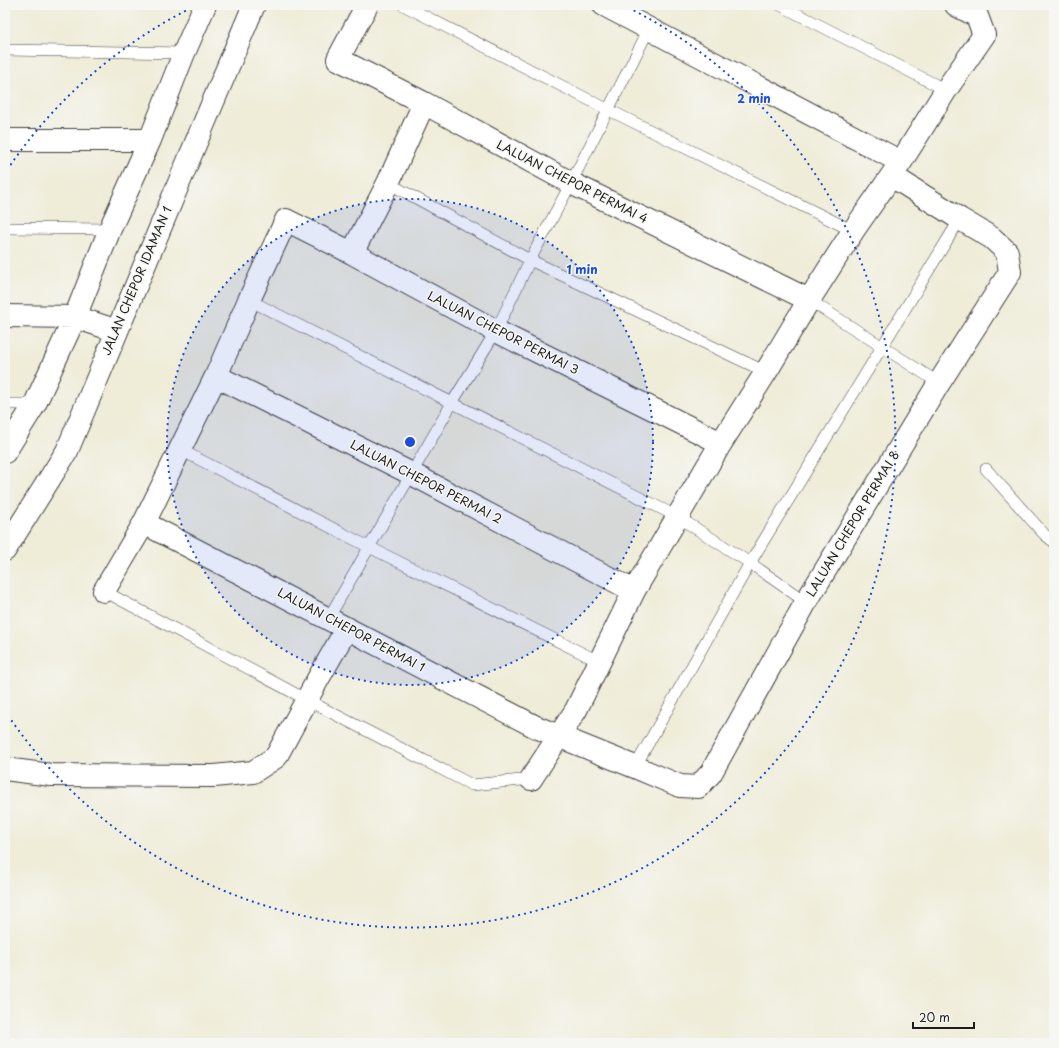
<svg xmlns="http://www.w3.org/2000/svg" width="1059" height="1048" font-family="'Playpen Sans',sans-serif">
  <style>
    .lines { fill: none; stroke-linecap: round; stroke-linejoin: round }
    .lane-casing { stroke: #3c3b38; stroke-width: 12 }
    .street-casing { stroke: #3c3b38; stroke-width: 24 }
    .lane { stroke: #fff; stroke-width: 11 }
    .street { stroke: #fff; stroke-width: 22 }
    .ring { fill: none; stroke: #1d4ed8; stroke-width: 2; stroke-dasharray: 2 4 }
    .labels { text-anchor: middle; stroke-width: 3; stroke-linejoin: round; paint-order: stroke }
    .street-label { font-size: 12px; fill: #1c1c1c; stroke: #f6f6f2 }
    .centre { fill: #1d4ed8; stroke: #f6f6f2; stroke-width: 2 }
    .ring-label { font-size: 12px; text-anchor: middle; font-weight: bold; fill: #1d4ed8; stroke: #f6f6f2; stroke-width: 3; stroke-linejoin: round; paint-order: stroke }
  </style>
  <rect width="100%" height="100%" fill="#f6f6f2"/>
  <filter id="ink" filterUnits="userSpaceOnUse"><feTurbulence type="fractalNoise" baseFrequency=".025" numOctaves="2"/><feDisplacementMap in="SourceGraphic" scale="8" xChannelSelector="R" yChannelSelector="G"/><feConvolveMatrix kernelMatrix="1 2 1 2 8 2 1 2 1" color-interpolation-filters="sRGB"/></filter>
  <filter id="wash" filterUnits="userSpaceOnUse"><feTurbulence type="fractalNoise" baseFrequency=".012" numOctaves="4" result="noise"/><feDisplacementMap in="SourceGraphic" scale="16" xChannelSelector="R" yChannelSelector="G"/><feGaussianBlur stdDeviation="0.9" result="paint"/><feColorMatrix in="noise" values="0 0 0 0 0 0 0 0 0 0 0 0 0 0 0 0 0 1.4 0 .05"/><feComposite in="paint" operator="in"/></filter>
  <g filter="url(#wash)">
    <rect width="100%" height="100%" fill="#efecd8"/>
  </g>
  <g filter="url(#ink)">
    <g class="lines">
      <defs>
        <path id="lane" d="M403,5L609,110L853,231
          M780,5L946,90
          M5,50L184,53
          M388,183L530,260L766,372
          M5,228L110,229
          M249,300L678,517L750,563L806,602
          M809,300L939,383
          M5,404H35
          M179,449L369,547L600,662
          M986,469L1044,534L1054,542
          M104,591L307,700L472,785L531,779
          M328,619L452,403L496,331L530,260L571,183L649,29
          M635,767L750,563L960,219"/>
        <path id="street" d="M367,5L338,59L424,103L571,183L809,300
          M604,5L901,162
          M5,140H150
          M352,253L388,183L424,103
          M5,316L75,317L117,331
          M216,376L412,474L634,591
          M5,452L35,404L75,317L110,229L150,140L184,53L205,5
          M144,523L536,727L635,767L680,786L698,787L711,773L806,602L939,383L1010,272L1007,252L992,238L960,219L892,176
          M5,550L67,451L181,178L254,5
          M104,591L144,523L216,376L249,300L286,220L352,253L496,331L721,443
          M5,769L51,775L214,776L253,772L276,757L318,679L347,628
          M531,779L559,736L576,710L634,591L721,443L766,372L809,300L853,231L901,162L946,90L984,35L977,16L956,5"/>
      </defs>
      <use href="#lane" class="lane-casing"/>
      <use href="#street" class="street-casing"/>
      <use href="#lane" class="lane"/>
      <use href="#street" class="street"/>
    </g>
  </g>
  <circle cx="410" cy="442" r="243" fill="#1d4ed8" fill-opacity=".12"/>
  <g class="ring">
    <circle cx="410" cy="442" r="243"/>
    <path d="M7 170A486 486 0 0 1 197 5M623 5A486 486 0 1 1 7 714"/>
  </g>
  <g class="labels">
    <g class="street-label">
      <text transform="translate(572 182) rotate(27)" y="4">LALUAN CHEPOR PERMAI 4</text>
      <text transform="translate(137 281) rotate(-67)" y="4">JALAN CHEPOR IDAMAN 1</text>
      <text transform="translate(503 333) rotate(27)" y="4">LALUAN CHEPOR PERMAI 3</text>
      <text transform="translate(426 482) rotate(27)" y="4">LALUAN CHEPOR PERMAI 2</text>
      <text transform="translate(853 524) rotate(-59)" y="4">LALUAN CHEPOR PERMAI 8</text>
      <text transform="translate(351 630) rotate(28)" y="4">LALUAN CHEPOR PERMAI 1</text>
    </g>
  </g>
  <circle cx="410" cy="442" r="6" class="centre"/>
  <g class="ring-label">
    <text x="754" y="103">2 min</text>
    <text x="582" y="274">1 min</text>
  </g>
  <rect width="1059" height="1048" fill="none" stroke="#f6f6f2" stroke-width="20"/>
  <path d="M913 1022v6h61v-6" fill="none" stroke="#1c1c1c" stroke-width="2"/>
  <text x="919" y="1022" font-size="12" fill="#1c1c1c" stroke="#f6f6f2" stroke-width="3" paint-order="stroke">20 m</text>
</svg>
